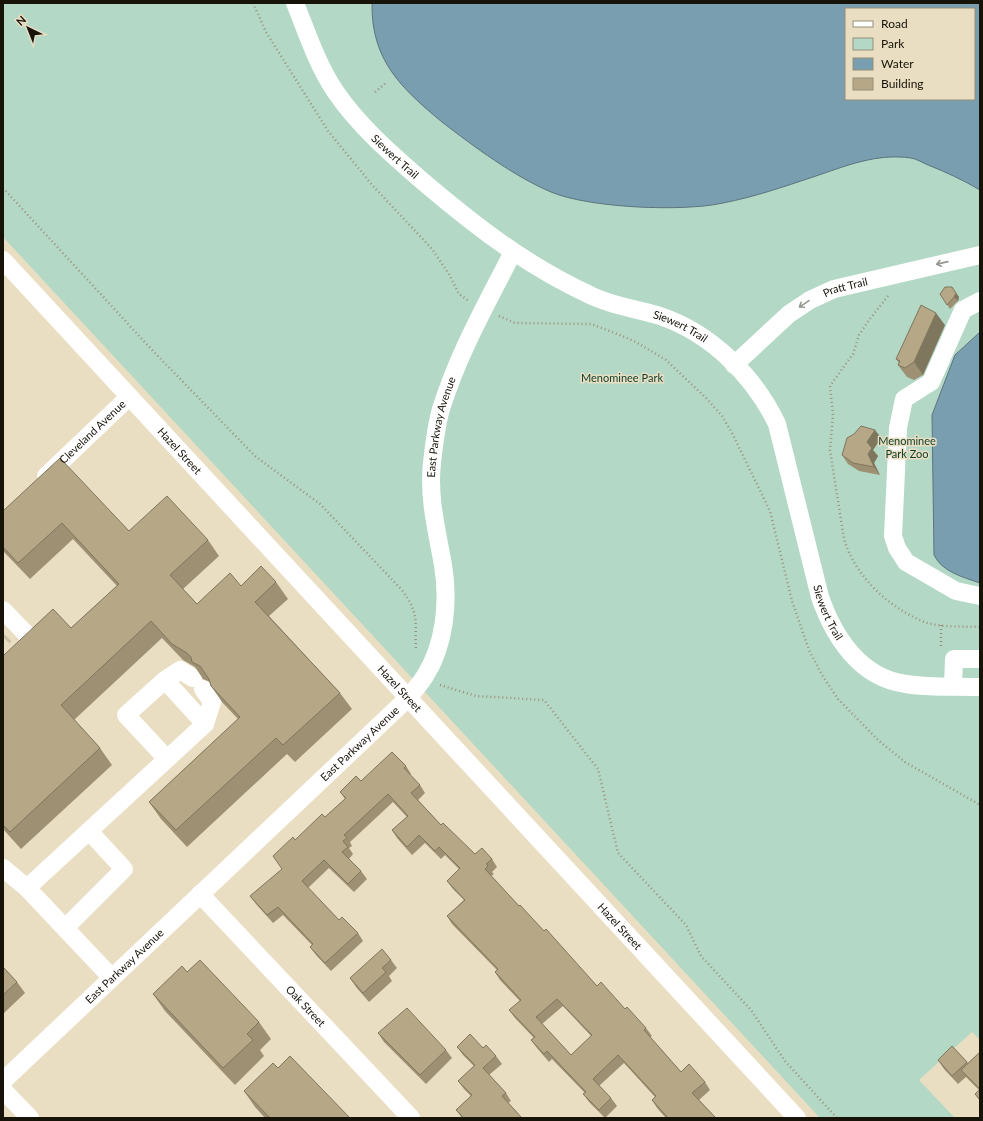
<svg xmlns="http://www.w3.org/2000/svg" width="983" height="1121" font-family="Lato,sans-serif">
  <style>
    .green { fill: #b3d9c6; fill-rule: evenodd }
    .water { fill: #799eb0; stroke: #5c747e; fill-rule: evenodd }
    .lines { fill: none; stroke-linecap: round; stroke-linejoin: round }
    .minor-tunnel { stroke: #cac0a6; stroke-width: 18; stroke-dasharray: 18 9; stroke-linecap: butt }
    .path { stroke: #9a917c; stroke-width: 2.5; stroke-dasharray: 1 3; stroke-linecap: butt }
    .minor { stroke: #fff; stroke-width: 18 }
    .wall { fill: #9d9073; fill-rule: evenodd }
    .shaded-wall { fill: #7f765e }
    .building { fill: #b6a886; stroke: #7f765e; fill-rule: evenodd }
    .oneway { stroke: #979590 }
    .labels { text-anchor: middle; stroke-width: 3; stroke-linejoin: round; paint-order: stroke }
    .street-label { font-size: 11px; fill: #171309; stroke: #eadec2 }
    .park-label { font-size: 11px; fill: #0a3d2a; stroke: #eadec2 }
  </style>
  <rect width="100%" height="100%" fill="#eadec2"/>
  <path class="green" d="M3,3H980V1040L972,1032L919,1080L955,1118H820L3,237ZM846,9H974V99H846Z"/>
  <path class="water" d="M372,3H980V190C963,180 946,172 928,165C923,163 917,159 911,158C876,153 846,166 813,177C783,187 754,197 723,203C683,212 589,208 551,192C515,177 473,146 442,122C401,88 371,60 372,3ZM846,9H974V99H846Z
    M980,332V583C963,577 942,572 934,555L932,415L955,355Z"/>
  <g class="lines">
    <path class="minor-tunnel" d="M3,637L5,635"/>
    <path class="path" d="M253,3L266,32L328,131L373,186L432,249L449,274L459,294L469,301
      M375,92L386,83
      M3,188L153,351L255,456L320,504L402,590C421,616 414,623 416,651
      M888,296L869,320L859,335L853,354L830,386L833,415L830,450L844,539C855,576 887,606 922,621C939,628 962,626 980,627
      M499,316L515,323L591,324L615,333L636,342L666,360L707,399L722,416L732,433L770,511L792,601L809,650L822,675L838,699L878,740L905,762L980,805
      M941,646V625
      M440,685L476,696L544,700L598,769L618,853L686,925L701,956L751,1010L785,1061L837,1118"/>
    <g class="minor">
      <path id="s1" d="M295,3C307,33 317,64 335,91C358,125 389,152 420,179C474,225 525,265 590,295C612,306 637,309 660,316C711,333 754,376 777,424L820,597C834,637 860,678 906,684C930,688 956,686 980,687"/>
      <path id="s2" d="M3,260L797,1118"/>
      <path d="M980,301L963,310L931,382L904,399L898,428L893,536L897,548L906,562L956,591L980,596"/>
      <path id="s3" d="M734,365L789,314L810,300L834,289L980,255"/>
      <path id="s4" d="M46,476L129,397"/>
      <path d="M3,610L32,640"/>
      <path d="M165,680L180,670L193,678"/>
      <path d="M953,686L954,659H980"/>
      <path d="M203,689L212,702L205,724"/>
      <path d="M3,868L27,888L112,978"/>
      <path d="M27,888L205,724L165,680L126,715L167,759"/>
      <path id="s5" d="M200,894L411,1118"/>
      <path d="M65,928L124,869L89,831"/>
      <path id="s6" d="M3,1081L408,698C414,691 420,684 425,676C445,645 449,601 443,565C437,531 428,497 432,463C434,445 436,426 441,409C458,354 487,303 513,252"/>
      <path d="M3,1090L30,1118"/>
    </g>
  </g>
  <path class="wall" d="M952,287L959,297L958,301L950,309L940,294Z
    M945,325L923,375L914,380L907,377L898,365L899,363L896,359Z
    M875,430L881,438L873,450L878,456L874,463L880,475L859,471L848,464L842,455L854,434Z
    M3,511L129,531L208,540L219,556L183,589L197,604L241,586L276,582L288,599L269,616L340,693L352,709L295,762L287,754L187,847L161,819L149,802L238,719L222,702L211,686L210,682L203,679L195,667L183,660L162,638L74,720L100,748L112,765L21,849L3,829V656L71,628L117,586L73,539L30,579L3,551Z
    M406,766L411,774L410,775L420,785L425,793L418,800L441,825L475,854L492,859L497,867L492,872L494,874L491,876L519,906L544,931L597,986L625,1009L646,1028L652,1036L650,1037L681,1072L705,1082L710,1090L699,1100L716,1118H666L657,1108L652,1100L655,1097L624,1063L599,1086L611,1098L617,1106L605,1118L589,1102L583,1094L585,1093L552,1059L549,1062L537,1048L531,1040L534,1038L515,1018L509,1010L520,1001L500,980L495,972L497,970L452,924L447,916L464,900L453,889L447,881L459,869L445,855L441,859L425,843L412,855L397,838L392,830L407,817L393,802L350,842L352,846L349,848L353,854L349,859L361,871L367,879L354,892L329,868L308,888L339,920L358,933L363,941L331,971L316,955L310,947L312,945L283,915L273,923L256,904L250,896L282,869L295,840L325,817L345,799L340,792L361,781ZM563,1006L591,1036L571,1055L542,1024Z
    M391,960L397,968L389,976L392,981L369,1002L356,987L350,978Z
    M3,967L17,982L25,993L3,1014Z
    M187,972L259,1022L271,1039L260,1050L264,1056L235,1085L165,1011L153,994Z
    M378,1033L446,1050L452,1058L426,1084L384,1042Z
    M952,1046L968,1063L980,1052V1101L975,1094L979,1090L966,1077L958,1084L944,1069L938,1060Z
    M457,1047L483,1048L496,1056L502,1064L489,1075L506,1093L511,1101L508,1103L522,1118H462L456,1110L471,1096L464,1089L458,1081L474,1066L463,1055Z
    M278,1068L350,1118H265L255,1107L244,1091Z"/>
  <path class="shaded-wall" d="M956,293L959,297L958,301L954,297Z
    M936,313L945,325L923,375L914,362Z
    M875,430L881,438L873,450L878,456L874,463L880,475L874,467L868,454L867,442Z"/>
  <path class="building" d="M945,287H952L956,293L954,297L947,305L940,294Z
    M921,305L936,313L914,362L905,368L898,365L900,361L896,359Z
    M861,426L875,430L867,442L872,448L868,454L874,467L853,463L842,455L847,438L854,434Z
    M60,458L129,531L167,496L208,540L170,575L197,604L230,573L241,586L261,566L276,582L255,602L340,693L283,745L276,738L176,830L149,802L240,717L211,686L209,679L200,666L192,662L191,657L187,653L172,644L151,621L61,705L100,748L10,832L3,825V656L53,609L71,628L119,584L62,523L18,563L3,547V511Z
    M392,752L406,766L404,768L420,785L411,793L441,825L443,823L475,854L482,848L492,859L486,864L488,866L485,869L519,906L520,905L544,931L546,929L597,986L601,982L625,1009L627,1007L646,1028L644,1030L681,1072L689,1064L705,1082L692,1093L716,1118H668L652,1100L656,1096L618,1055L593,1079L611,1098L599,1110L583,1094L586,1092L547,1051L544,1054L531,1040L535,1037L509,1010L521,1000L495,972L498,969L447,916L465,900L447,881L460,868L439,847L435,851L419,835L407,847L392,830L408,816L388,794L344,835L347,838L343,841L348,847L342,852L361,871L348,884L324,860L302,881L339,920L342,917L358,933L325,963L310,947L313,944L278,907L267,915L250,896L282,869L273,856L293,837L295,840L322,814L325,817L346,798L340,792L356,776L361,781ZM557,999L592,1035L571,1055L536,1017Z
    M382,949L391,960L382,968L386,972L363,993L350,978Z
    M200,960L259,1022L247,1034L253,1040L223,1068L153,994L182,966L187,972Z
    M3,967L17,982L3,995Z
    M407,1008L446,1050L420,1075L378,1033Z
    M470,1034L483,1048L486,1045L496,1056L483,1068L506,1093L502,1096L522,1118H464L456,1110L472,1095L458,1081L475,1065L457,1047Z
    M952,1046L967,1062L952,1076L938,1060Z
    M980,1052V1100L975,1094L980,1089L961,1070Z
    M290,1056L350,1118H270L244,1091L273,1063L278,1068Z"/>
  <defs><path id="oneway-shaft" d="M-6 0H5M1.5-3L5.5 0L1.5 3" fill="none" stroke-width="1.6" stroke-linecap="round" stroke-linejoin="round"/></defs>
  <g class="oneway">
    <use href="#oneway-shaft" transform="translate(942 263) rotate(167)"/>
    <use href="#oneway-shaft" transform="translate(804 304) rotate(146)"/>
  </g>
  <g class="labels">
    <g class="street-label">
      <text dy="4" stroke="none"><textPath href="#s1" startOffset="186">Siewert Trail</textPath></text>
      <text dy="4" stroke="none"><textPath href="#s3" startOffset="138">Pratt Trail</textPath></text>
      <text dy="4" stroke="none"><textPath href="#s1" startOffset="522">Siewert Trail</textPath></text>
      <text dy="4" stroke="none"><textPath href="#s6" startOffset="840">East Parkway Avenue</textPath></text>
      <text dy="4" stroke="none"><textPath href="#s4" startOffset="64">Cleveland Avenue</textPath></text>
      <text dy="4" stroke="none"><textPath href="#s2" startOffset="260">Hazel Street</textPath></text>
      <text dy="4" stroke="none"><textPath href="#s1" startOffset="858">Siewert Trail</textPath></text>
      <text dy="4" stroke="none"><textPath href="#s2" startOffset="584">Hazel Street</textPath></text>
      <text dy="4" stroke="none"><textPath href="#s6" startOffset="491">East Parkway Avenue</textPath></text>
      <text dy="4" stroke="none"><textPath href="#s2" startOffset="908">Hazel Street</textPath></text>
      <text dy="4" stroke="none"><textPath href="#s6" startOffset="167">East Parkway Avenue</textPath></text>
      <text dy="4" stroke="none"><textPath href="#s5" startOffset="154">Oak Street</textPath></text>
    </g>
    <g class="park-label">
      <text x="622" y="382">Menominee Park</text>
      <text x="907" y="445">Menominee<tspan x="907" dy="13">Park Zoo</tspan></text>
    </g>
  </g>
  <rect width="983" height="1121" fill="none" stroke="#171309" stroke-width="8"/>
  <rect x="845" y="8" width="130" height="92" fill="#eadec2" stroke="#968d78"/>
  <rect x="853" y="21" width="20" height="6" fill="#ffffff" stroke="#968d78"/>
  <text x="881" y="28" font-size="12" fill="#171309">Road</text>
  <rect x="853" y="38" width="20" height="12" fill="#b3d9c6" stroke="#968d78"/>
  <text x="881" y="48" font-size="12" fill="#171309">Park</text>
  <rect x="853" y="58" width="20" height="12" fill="#799eb0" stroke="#968d78"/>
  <text x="881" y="68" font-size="12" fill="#171309">Water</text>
  <rect x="853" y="78" width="20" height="12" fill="#b6a886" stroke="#968d78"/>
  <text x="881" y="88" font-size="12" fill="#171309">Building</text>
  <g transform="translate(28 28) rotate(317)" stroke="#eadec2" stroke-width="3" paint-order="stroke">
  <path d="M0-3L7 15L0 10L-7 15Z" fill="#171309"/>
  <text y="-6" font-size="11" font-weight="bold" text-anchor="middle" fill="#171309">N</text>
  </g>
</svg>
